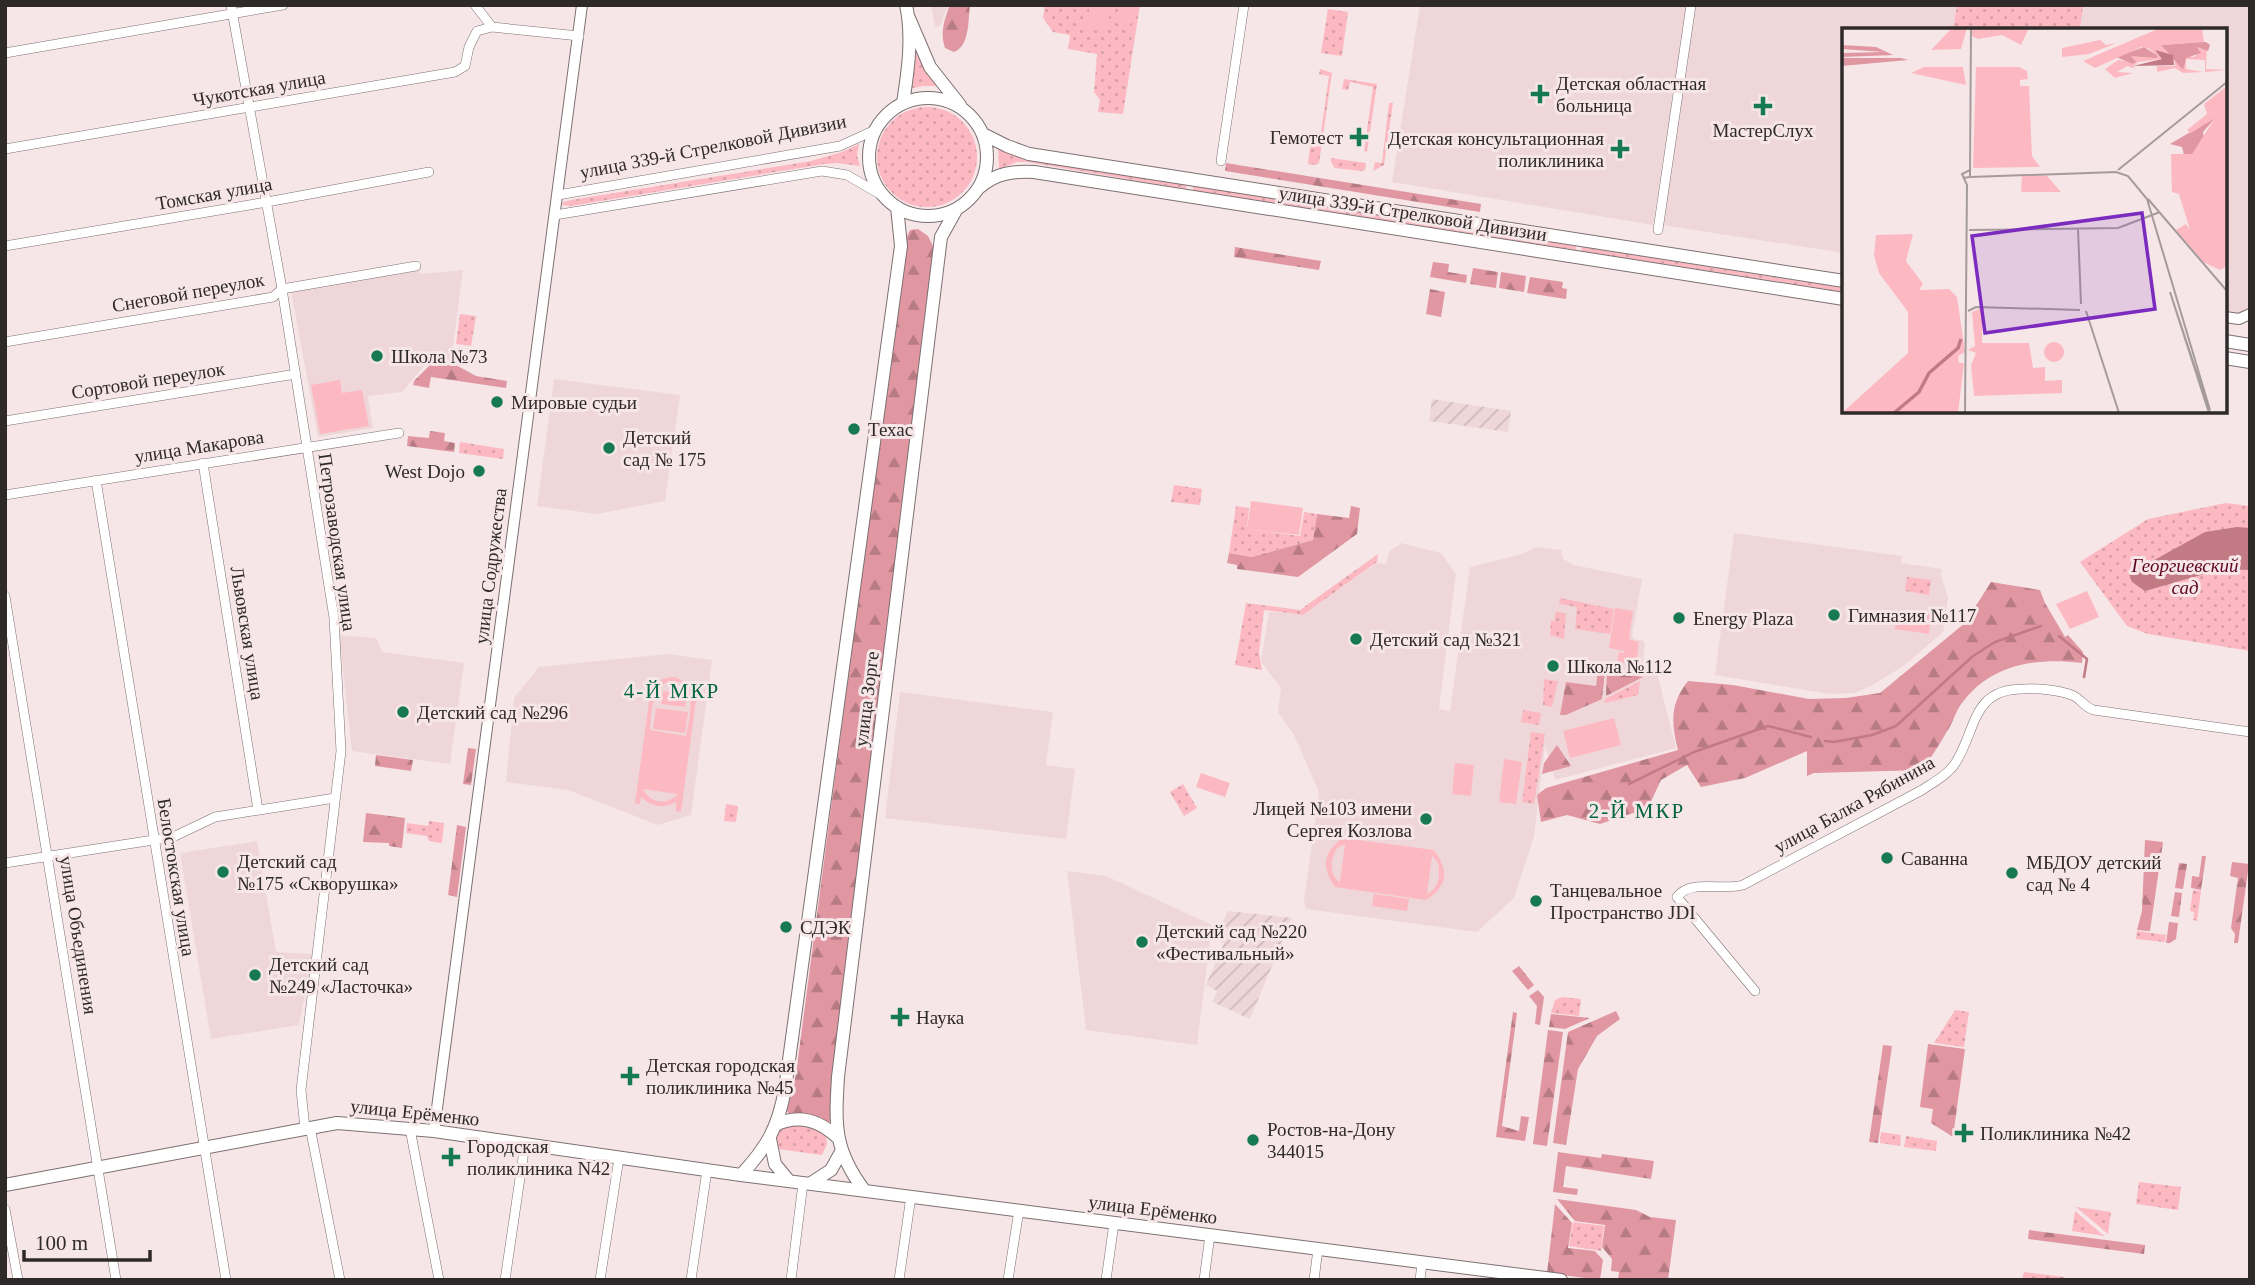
<svg xmlns="http://www.w3.org/2000/svg" width="2255" height="1285" font-family="'Times New Roman',serif">
  <style>
    .built { fill: #efd7d9 }
    .industrial { fill: url(#industrial-furrows) }
    .grass { fill: url(#grass-dots) }
    .forest { fill: url(#forest-firs) }
    .pitch { fill: #fcb9c2; fill-rule: evenodd }
    .water { fill: #c27a85 }
    .lines { fill: none; stroke-linecap: round; stroke-linejoin: round }
    .stream { stroke: #c27a85; stroke-width: 2.5 }
    .minor-casing { stroke: #7d7071; stroke-width: 10 }
    .tertiary-casing { stroke: #7d7071; stroke-width: 12 }
    .secondary-casing { stroke: #7d7071; stroke-width: 14 }
    .minor { stroke: #fff; stroke-width: 9 }
    .tertiary { stroke: #fff; stroke-width: 10 }
    .secondary { stroke: #fff; stroke-width: 12 }
    .poi-dot { fill: #177951; stroke: #f6e6e8; stroke-width: 2.5 }
    .labels { text-anchor: middle; stroke-width: 6; stroke-linejoin: round; paint-order: stroke }
    .poi-label { font-size: 19px; fill: #2f2a2a; stroke: #f6e6e8; text-anchor: start }
    .street-label { font-size: 19px; fill: #2f2a2a; stroke: #f6e6e8 }
    .park-label { font-size: 19px; font-style: italic; fill: #5f0523; stroke: #f6e6e8 }
    .neighbourhood-label { font-size: 21px; letter-spacing: 2px; fill: #036541; stroke: #f6e6e8 }
    .inset-river { fill: none; stroke: #c27a85; stroke-width: 3.5 }
    .inset-road { fill: none; stroke: #a69b9c; stroke-width: 2 }
    .view { fill: #7b2cbf; fill-opacity: 0.15; stroke: #7b2cbf; stroke-width: 3.5 }
    .inset-edge { fill: none; stroke: #2f2a2a; stroke-width: 3.5 }
  </style>
  <defs>
    <pattern id="industrial-furrows" width="10" height="10" patternUnits="userSpaceOnUse" patternTransform="scale(1.75)"><rect width="10" height="10" fill="#efd7d9"/><path d="M-1 1l2-2M0 10L10 0M9 11l2-2" fill="none" stroke="#cdb9ba"/></pattern>
    <pattern id="grass-dots" width="8" height="8" patternUnits="userSpaceOnUse" patternTransform="scale(1.75)"><rect width="8" height="8" fill="#fcb9c2"/><path d="M2 2h.1M6 6h.1" fill="none" stroke="#d89fa7" stroke-width="1.8" stroke-linecap="round"/></pattern>
    <pattern id="forest-firs" width="22" height="20" patternUnits="userSpaceOnUse" patternTransform="scale(1.75)"><rect width="22" height="20" fill="#e197a2"/><path d="M5 1l3.5 6h-7zM16 11l3.5 6h-7z" fill="#b77b84"/></pattern>
  </defs>
  <rect width="100%" height="100%" fill="#f6e6e8"/>
  <path class="built" d="M931,5H948L940,26L935,27Z
    M1420,5H1687L1653,225L1392,182Z
    M1695,5H2250V307L2243,313H2225V30H1844V253L1662,225Z
    M419,269L420,274L463,270L451,361L430,359L402,392L368,396L373,428L318,437L291,291Z
    M554,379L680,395L665,501L597,514L537,506Z
    M1734,533L1902,556L1901,563L1942,569L1941,576L1948,598L1943,632L1905,665L1873,685L1855,693L1830,694L1715,675Z
    M1401,543L1441,553L1456,574L1439,709L1450,711L1470,567L1522,554L1535,547L1561,550L1563,559L1574,565L1642,579L1632,635L1634,639L1644,641L1645,645L1643,663L1656,669L1676,748L1555,780L1545,745L1534,836L1514,898L1477,932L1306,909L1304,901L1319,792L1294,735L1278,712L1281,688L1261,662L1269,612L1303,615L1377,563L1386,564L1389,552Z
    M339,635L376,638L382,652L464,663L450,764L352,751Z
    M667,654L712,660L691,815L658,825L568,790L506,782L514,698L539,667Z
    M900,692L1053,712L1046,765L1075,769L1066,839L885,818Z
    M257,841L276,952L313,954L299,1025L211,1039L180,853Z
    M1067,871L1106,876L1212,925L1197,1045L1086,1030Z"/>
  <path class="industrial" d="M1432,399L1511,411L1508,432L1429,421Z
    M1228,911L1292,918L1250,1019L1212,1002L1217,991L1206,985L1224,943L1215,939Z"/>
  <path class="grass" d="M1045,5H1140L1123,114L1098,112L1100,100L1094,92L1097,54L1068,49L1070,35L1053,32L1043,18Z
    M1957,5H2083L2080,30H1953Z
    M1328,9L1348,12L1342,56L1321,53Z
    M915,51L927,73L938,86H923L907,89Z
    M1320,69L1332,73L1319,163L1316,165L1308,164L1312,132H1321L1329,76L1319,74Z
    M1344,79L1377,84L1367,152L1364,151L1373,87L1350,82L1348,90L1342,89Z
    M1389,103H1393L1384,165L1373,171L1375,162L1382,163Z
    M877 157a50 50 0 1 1 100 0a50 50 0 1 1-100 0Z
    M859,144L857,155L860,166L837,163L824,164L571,206L562,205L563,202L571,200L811,161L842,152Z
    M998,146L1187,184L1186,189L1027,162H1017L999,169Z
    M1331,158L1366,163L1365,170L1361,171L1335,168L1331,162Z
    M1193,185L1576,246V250L1193,190Z
    M1582,247L1844,288V292L1581,251Z
    M460,314L476,316L471,346L456,344Z
    M460,442L504,449L503,459L459,453Z
    M1174,485L1202,489L1200,505L1171,502Z
    M2226,503L2250,506V651L2148,634L2127,626L2080,562L2148,519Z
    M1236,506L1249,508L1247,529L1300,536L1304,512L1317,514L1313,540L1252,557L1229,553Z
    M1378,554L1377,562L1303,615L1264,610L1259,653L1262,670L1235,665L1246,603L1300,610Z
    M1907,577L1931,580L1929,595L1905,591Z
    M1560,598L1614,609L1610,634L1575,629L1577,607L1559,604Z
    M1556,611L1566,614L1564,639L1550,635L1551,621H1554Z
    M1544,679L1558,681L1552,707L1543,705Z
    M1640,681L1638,695L1605,703V699Z
    M1523,710L1541,713L1539,725L1521,722Z
    M1531,732L1545,734L1534,804L1522,802Z
    M1183,784L1197,808L1184,816L1170,792Z
    M726,804L738,806L736,822L724,821Z
    M429,821L444,823L442,843L429,841L427,836L406,833L407,823L428,826Z
    M2193,890L2201,891L2197,921L2193,920L2194,912L2190,911Z
    M2137,931L2166,935L2165,942L2136,939Z
    M1562,997L1581,999L1579,1016L1551,1013L1555,1000Z
    M1955,1010L1969,1012L1964,1047L1934,1043Z
    M808,1123L826,1136L827,1144L822,1155L778,1149L776,1137L783,1125Z
    M1881,1132L1901,1135L1900,1146L1880,1143Z
    M1906,1136L1937,1141L1936,1151L1904,1147Z
    M2139,1182L2181,1187L2178,1210L2136,1204Z
    M2076,1207L2111,1212L2108,1234Z
    M2075,1211L2104,1236L2072,1231Z
    M1573,1222L1604,1226L1601,1251L1569,1246Z
    M2024,1272L2064,1277V1280H2022Z"/>
  <path class="forest" d="M950,5H970C968,20 970,46 954,52L945,48C940,33 944,20 950,5Z
    M1226,163L1481,204L1480,212L1225,171Z
    M918,229L928,236L934,248L832,1120L828,1123L790,1115L787,1111L796,1074L906,238L910,230Z
    M1235,247L1321,261L1319,270L1234,257Z
    M1433,262L1449,264L1448,272L1467,275L1466,283L1430,277Z
    M1473,268L1498,272L1496,288L1470,284Z
    M1501,272L1526,276L1524,292L1499,288Z
    M1530,277L1563,282L1562,288L1567,289L1566,299L1527,293Z
    M1430,289L1445,292L1441,317L1426,314Z
    M433,362L456,365L476,376L507,381L506,388L431,377L429,388L413,385L414,381Z
    M430,431L445,433L444,441L455,443L454,452L407,446L408,436L429,438Z
    M1351,506L1360,508L1357,534L1298,577L1237,569V565L1227,563L1229,553L1252,557L1313,540L1317,514L1349,518Z
    M1991,582L2040,590L2045,603L2065,637L2068,635L2083,652L2082,663C2034,657 1986,665 1958,709C1954,717 1951,726 1946,733C1939,746 1930,758 1923,770L1814,773L1807,776V751L1745,778L1701,787L1687,765L1661,780L1648,808L1600,824L1567,815L1541,822L1537,795L1546,788L1678,750C1671,722 1670,704 1688,681L1733,685L1809,699L1846,698L1880,693L1965,623Z
    M1598,670L1605,671L1602,699L1566,715H1560L1566,682L1596,686Z
    M1607,671L1643,677L1606,696Z
    M1557,745L1571,766L1542,774L1544,763Z
    M468,748L476,749L471,785L463,784Z
    M376,755L413,760L411,771L375,766Z
    M366,813L405,818L402,848L389,846V843L363,842Z
    M457,825L466,827L457,897L448,895Z
    M2145,840L2163,842L2150,931L2137,930L2142,911Z
    M2202,856H2206L2201,890L2191,888L2192,876L2199,877Z
    M2232,862L2249,864L2238,943H2234L2235,934L2231,928L2238,878L2230,876Z
    M2179,863L2187,864L2183,889L2175,888Z
    M2175,892L2182,893L2179,917L2171,916Z
    M2169,922L2178,923L2176,939L2170,943H2166Z
    M1519,966L1534,985L1528,990L1512,971Z
    M1538,990L1544,997L1540,1025L1535,1024L1537,1006L1529,996Z
    M1616,1011L1620,1019L1597,1036L1578,1069L1566,1145L1553,1143L1568,1032Z
    M1513,1012L1517,1013L1502,1126L1519,1131L1521,1116L1529,1117L1525,1141L1496,1137Z
    M1551,1014L1590,1018L1565,1029L1549,1027Z
    M1548,1030L1563,1032L1547,1146L1533,1144Z
    M1928,1044L1965,1049L1953,1137L1931,1123L1933,1109L1920,1107Z
    M1883,1045L1892,1046L1878,1143L1869,1142Z
    M1558,1152L1601,1158L1602,1154L1654,1161L1651,1179L1566,1166L1563,1187L1578,1189L1577,1195L1553,1192Z
    M1557,1199L1636,1210L1650,1217L1676,1220L1668,1280H1618L1619,1272L1611,1271L1612,1259L1602,1247L1605,1225L1575,1221Z
    M1555,1204L1572,1223L1568,1248L1595,1251L1603,1260L1600,1280L1547,1273Z
    M2029,1230L2145,1245L2144,1254L2028,1239Z"/>
  <path class="pitch" d="M1090,5H1111L1107,32L1086,29Z
    M1119,5H1133L1130,25L1116,23Z
    M340,380L342,393L362,390L369,426L320,434L311,385Z
    M1251,501L1303,508L1299,535L1247,529Z
    M2087,591L2099,617L2070,629L2056,604Z
    M1615,608L1633,611L1629,639L1639,642L1636,665L1617,662L1619,652L1624,653V651L1609,648Z
    M1897,610L1931,615L1929,634L1895,629Z
    M675,677L690,685L696,700L681,812L676,811V802C663,809 652,807 641,797L640,804L635,803L650,695C655,682 661,677 675,677ZM669,681L680,682C697,694 689,718 686,736L650,730C652,713 650,689 669,681ZM643,789L677,794H678C666,806 650,803 643,789Z
    M663,691L687,694L685,707L661,704Z
    M656,708L688,712L685,733L653,729Z
    M1614,718L1621,745L1570,758L1563,731Z
    M1504,759L1522,762L1516,804L1499,802Z
    M1455,763L1474,765L1471,796L1452,794Z
    M1201,773L1230,783L1225,797L1196,787Z
    M1343,838L1434,850C1449,870 1448,886 1426,900L1335,887C1321,868 1323,851 1343,838ZM1345,844L1340,881L1339,882C1329,872 1330,861 1337,848ZM1432,856L1438,863C1440,876 1440,887 1427,894Z
    M1374,894L1409,899L1407,911L1372,906Z"/>
  <path class="water" d="M2237,527L2250,528V570L2222,569L2145,591L2132,582L2129,574L2205,532Z"/>
  <g class="lines">
    <path class="stream" d="M2059,636L2087,659L2084,677
      M1825,741L1834,742L1872,735L1896,726L1973,656L1995,642L2041,626
      M1629,784L1694,752L1768,726L1811,737"/>
    <defs>
      <path id="minor" d="M231,5L282,289L334,618L341,751L301,1090L305,1129
        M475,5L492,27
        M5,53L283,5
        M5,149L455,72L465,66L469,47L477,31L492,27L579,36
        M1221,161L1244,5
        M558,195L840,146L875,130
        M555,215L822,171L847,175L883,196
        M1658,230L1691,5
        M5,246L267,202L429,172
        M5,342L273,297L282,289L416,266
        M5,421L296,374
        M203,463L258,810
        M96,480C138,747 184,1013 226,1280
        M5,495L399,433
        M5,596L116,1280
        M5,863L173,837L215,817L335,798
        M1755,991L1677,897C1690,879 1722,891 1743,885L1922,790C1934,782 1948,775 1956,762C1977,728 1972,689 2023,689C2038,688 2058,690 2072,695C2081,699 2084,707 2094,710L2250,732
        M310,1127L340,1280
        M410,1129L439,1280
        M5,1209L18,1280
        M505,1280L525,1144
        M600,1280L619,1158
        M691,1280L707,1170
        M791,1280L803,1183
        M899,1280L911,1196
        M1008,1280L1019,1210
        M1106,1280L1114,1223
        M1204,1280L1210,1235
        M1314,1280L1318,1249
        M1420,1280L1422,1263"/>
      <path id="tertiary" d="M2225,317L2239,319L2250,314
        M434,1131L582,5"/>
      <path id="secondary" d="M909,18L930,67L960,105
        M869 157a59 59 0 1 1 118 0a59 59 0 1 1-118 0Z
        M903,103C908,71 913,37 906,5
        M983,134L1007,146L1029,154L1844,281
        M980,187C996,173 1013,171 1034,172L1844,299
        M2225,341L2250,345
        M2225,358L2250,362
        M775,1125C798,1114 819,1120 837,1137
        M770,1139L775,1164L789,1181
        M741,1175C767,1147 778,1128 785,1089L901,246L897,207
        M811,1183L831,1170L841,1152
        M5,1185L337,1123L434,1131L741,1175L1561,1280
        M864,1190C834,1150 835,1126 838,1077L941,237L956,210"/>
    </defs>
    <use href="#minor" class="minor-casing"/>
    <use href="#tertiary" class="tertiary-casing"/>
    <use href="#secondary" class="secondary-casing"/>
    <use href="#minor" class="minor"/>
    <use href="#tertiary" class="tertiary"/>
    <use href="#secondary" class="secondary"/>
  </g>
  <g class="poi-dot">
    <path d="M1536.5 83.5h7v7h7v7h-7v7h-7v-7h-7v-7h7z"/>
    <path d="M1759.5 95.5h7v7h7v7h-7v7h-7v-7h-7v-7h7z"/>
    <path d="M1355.5 126.5h7v7h7v7h-7v7h-7v-7h-7v-7h7z"/>
    <path d="M1616.5 138.5h7v7h7v7h-7v7h-7v-7h-7v-7h7z"/>
    <circle cx="377" cy="356" r="7"/>
    <circle cx="497" cy="402" r="7"/>
    <circle cx="854" cy="429" r="7"/>
    <circle cx="609" cy="448" r="7"/>
    <circle cx="479" cy="471" r="7"/>
    <circle cx="1834" cy="615" r="7"/>
    <circle cx="1679" cy="618" r="7"/>
    <circle cx="1356" cy="639" r="7"/>
    <circle cx="1553" cy="666" r="7"/>
    <circle cx="403" cy="712" r="7"/>
    <circle cx="1426" cy="819" r="7"/>
    <circle cx="1887" cy="858" r="7"/>
    <circle cx="223" cy="872" r="7"/>
    <circle cx="2012" cy="873" r="7"/>
    <circle cx="1536" cy="901" r="7"/>
    <circle cx="786" cy="927" r="7"/>
    <circle cx="1142" cy="942" r="7"/>
    <circle cx="255" cy="975" r="7"/>
    <path d="M896.5 1006.5h7v7h7v7h-7v7h-7v-7h-7v-7h7z"/>
    <path d="M626.5 1065.5h7v7h7v7h-7v7h-7v-7h-7v-7h7z"/>
    <path d="M1960.5 1122.5h7v7h7v7h-7v7h-7v-7h-7v-7h7z"/>
    <circle cx="1253" cy="1140" r="7"/>
    <path d="M447.5 1146.5h7v7h7v7h-7v7h-7v-7h-7v-7h7z"/>
  </g>
  <g class="labels">
    <g class="poi-label">
      <text x="1556" y="90">Детская областная<tspan x="1556" dy="22">больница</tspan></text>
      <text x="1763" y="137" text-anchor="middle">МастерСлух</text>
      <text x="1343" y="144" text-anchor="end">Гемотест</text>
      <text x="1604" y="145" text-anchor="end">Детская консультационная<tspan x="1604" dy="22">поликлиника</tspan></text>
      <text x="391" y="363">Школа №73</text>
      <text x="511" y="409">Мировые судьи</text>
      <text x="868" y="436">Техас</text>
      <text x="623" y="444">Детский<tspan x="623" dy="22">сад № 175</tspan></text>
      <text x="465" y="478" text-anchor="end">West Dojo</text>
      <text x="1848" y="622">Гимназия №117</text>
      <text x="1693" y="625">Energy Plaza</text>
      <text x="1370" y="646">Детский сад №321</text>
      <text x="1567" y="673">Школа №112</text>
      <text x="417" y="719">Детский сад №296</text>
      <text x="1412" y="815" text-anchor="end">Лицей №103 имени<tspan x="1412" dy="22">Сергея Козлова</tspan></text>
      <text x="1901" y="865">Саванна</text>
      <text x="237" y="868">Детский сад<tspan x="237" dy="22">№175 «Скворушка»</tspan></text>
      <text x="2026" y="869">МБДОУ детский<tspan x="2026" dy="22">сад № 4</tspan></text>
      <text x="1550" y="897">Танцевальное<tspan x="1550" dy="22">Пространство JDI</tspan></text>
      <text x="800" y="934">СДЭК</text>
      <text x="1156" y="938">Детский сад №220<tspan x="1156" dy="22">«Фестивальный»</tspan></text>
      <text x="269" y="971">Детский сад<tspan x="269" dy="22">№249 «Ласточка»</tspan></text>
      <text x="916" y="1024">Наука</text>
      <text x="646" y="1072">Детская городская<tspan x="646" dy="22">поликлиника №45</tspan></text>
      <text x="1267" y="1136">Ростов-на-Дону<tspan x="1267" dy="22">344015</tspan></text>
      <text x="1980" y="1140">Поликлиника №42</text>
      <text x="467" y="1153">Городская<tspan x="467" dy="22">поликлиника N42</tspan></text>
    </g>
    <g class="street-label">
      <text transform="translate(259 88) rotate(-10)" y="7">Чукотская улица</text>
      <text transform="translate(713 146) rotate(-11)" y="7">улица 339-й Стрелковой Дивизии</text>
      <text transform="translate(214 193) rotate(-10)" y="7">Томская улица</text>
      <text transform="translate(1413 213) rotate(9)" y="7">улица 339-й Стрелковой Дивизии</text>
      <text transform="translate(188 292) rotate(-10)" y="7">Снеговой переулок</text>
      <text transform="translate(148 380) rotate(-9)" y="7">Сортовой переулок</text>
      <text transform="translate(199 446) rotate(-9)" y="7">улица Макарова</text>
      <text transform="translate(338 542) rotate(82)" y="7">Петрозаводская улица</text>
      <text transform="translate(490 566) rotate(-83)" y="7">улица Содружества</text>
      <text transform="translate(248 633) rotate(81)" y="7">Львовская улица</text>
      <text transform="translate(866 699) rotate(-83)" y="7">улица Зорге</text>
      <text transform="translate(1854 804) rotate(-29)" y="7">улица Балка Рябинина</text>
      <text transform="translate(177 877) rotate(81)" y="7">Белостокская улица</text>
      <text transform="translate(79 935) rotate(81)" y="7">улица Объединения</text>
      <text transform="translate(415 1112) rotate(6)" y="7">улица Ерёменко</text>
      <text transform="translate(1153 1209) rotate(7)" y="7">улица Ерёменко</text>
    </g>
    <g class="park-label">
      <text x="2185" y="572">Георгиевский<tspan x="2185" dy="22">сад</tspan></text>
    </g>
    <g class="neighbourhood-label">
      <text x="672" y="698">4-Й МКР</text>
      <text x="1637" y="818">2-Й МКР</text>
    </g>
  </g>
  <g transform="translate(1842 28)">
    <rect width="385" height="385" fill="#f6e6e8"/>
    <path d="M365,14L364,41L385,42L363,44V32L344,31V41L361,44L341,45L333,40L315,44V38H333L332,26L352,29L358,23L355,18L362,22ZM319,17L329,29L315,24L320,31L296,34L291,38L294,41L285,38L275,44L291,45L273,50L263,41L276,32L290,34L289,27H315L305,19Z" fill="#fcb9c2"/>
    <path d="M359,14H377H364L368,17L366,23L355,19L359,25L344,30L341,42L319,17ZM0,17L34,19L51,27L0,29V25L42,24L0,21ZM302,19L315,27V30L289,28L294,34L291,36L274,29ZM0,30H59L66,32L0,38ZM374,89L361,104L364,125L342,127L340,119L328,116Z" fill="#e197a2"/>
    <path d="M110,0H125L119,21L89,22ZM130,0H187L179,17L160,7L136,11L130,8ZM318,0H360L362,14L320,17L315,21L299,19L253,40L241,33ZM258,12L264,17L275,15L247,26L220,29V20ZM82,39H121L124,57L69,45ZM134,39H177L185,43L186,51L178,52V58H187L190,128L198,139L131,140ZM385,58V238L378,242L361,234L334,202L344,196L348,202L337,166L330,164L329,126H350L373,90L349,105L345,102L365,86L362,76ZM180,147L205,148L219,164H179ZM71,206L64,233L81,256L77,262L107,261L115,269L123,324L116,328L117,335H122L116,385H0L66,325V284L37,245L32,227L34,207ZM140,280V315H187L191,340L203,339V353L220,352V365L132,368L129,337L134,325L126,322L133,318L130,284ZM202 324a10 10 0 1 1 20 0a10 10 0 1 1-20 0Z" fill="#fcb9c2"/>
    <path d="M313,22L331,27L332,37L291,38L320,31Z" fill="#c27a85"/>
    <path class="inset-river" d="M52,385L77,364L87,345L116,320L119,311"/>
    <path class="inset-road" d="M128,142L129,0M276,142L385,54M128,149L274,144L286,148L305,171L368,382M121,150L128,149V142L120,146L125,157L123,385M306,171L385,263M236,201L239,276M127,202L276,200L318,184M126,283L134,279L238,282M244,283L277,385M367,385L328,264L368,385"/>
    <path class="view" d="M300,185L313,281L143,305L130,208Z"/>
    <rect width="385" height="385" class="inset-edge"/>
  </g>
  <rect width="2255" height="1285" fill="none" stroke="#2f2a2a" stroke-width="14"/>
  <path d="M24 1250v10h126v-10" fill="none" stroke="#2f2a2a" stroke-width="3.5"/>
  <text x="35" y="1250" font-size="21" fill="#2f2a2a" stroke="#f6e6e8" stroke-width="5" paint-order="stroke">100 m</text>
</svg>
